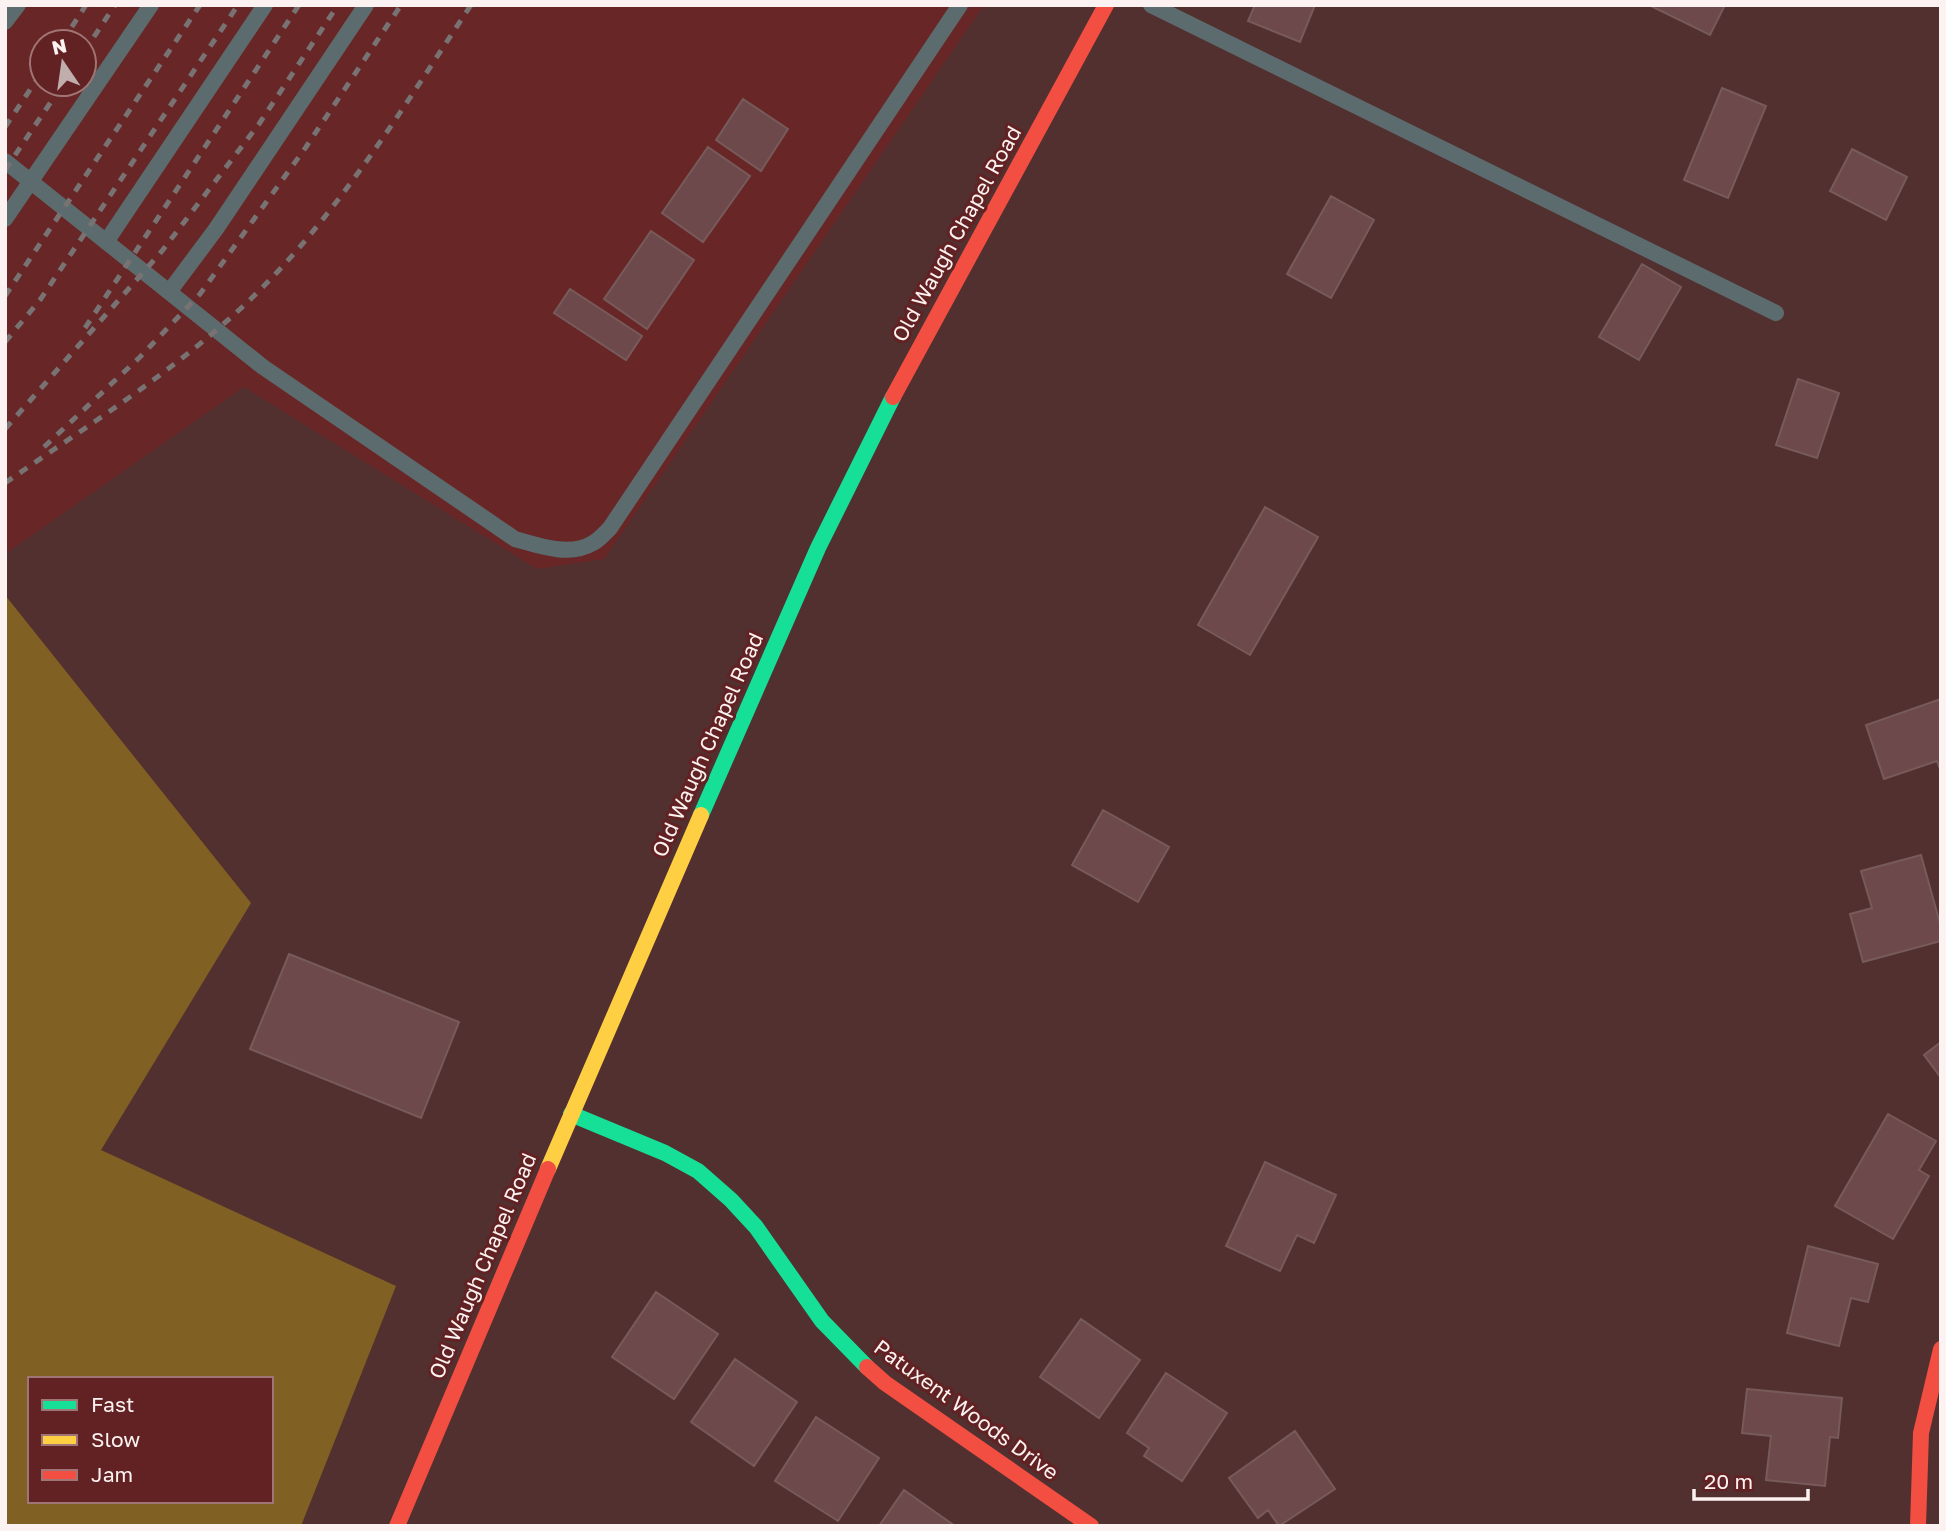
<svg xmlns="http://www.w3.org/2000/svg" width="1946" height="1531" font-family="'Golos Text',sans-serif">
  <style>
    .built { fill: #692626; fill-rule: evenodd }
    .forest { fill: #816023; fill-rule: evenodd }
    .building { fill: #6e494b; stroke: #775a5a; stroke-width: 2 }
    .lines { fill: none; stroke-linecap: round; stroke-linejoin: round }
    .lane { stroke: #5c6c6e; stroke-width: 16 }
    .fast { stroke: #16e098; stroke-width: 16 }
    .slow { stroke: #ffcf43; stroke-width: 16 }
    .jam { stroke: #f24e42; stroke-width: 16 }
    .rail { stroke: #787273; stroke-width: 5; stroke-dasharray: 9 9; stroke-linecap: butt }
    .labels { text-anchor: middle; stroke-width: 6; stroke-linejoin: round; paint-order: stroke }
    .street-label { font-size: 21px; fill: #fbf2f1; stroke: #622122 }
  </style>
  <rect width="100%" height="100%" fill="#533030"/>
  <path class="built" d="M5,5H984L604,559L537,569L244,387L5,554ZM42,42H84V84H42Z"/>
  <path class="forest" d="M5,595L251,903L101,1150L396,1286L301,1526H5ZM30,1379H271V1501H30Z"/>
  <path class="building" d="M1255,5H1315L1300,42L1248,21Z
    M1649,5H1725L1710,35Z
    M1722,88L1766,106L1728,198L1684,180Z
    M743,99L788,129L761,171L716,140Z
    M708,147L750,176L703,242L662,213Z
    M1852,149L1907,177L1886,220L1830,191Z
    M1331,196L1374,220L1331,298L1287,274Z
    M651,231L694,260L647,329L604,299Z
    M1642,264L1681,287L1639,360L1599,337Z
    M570,289L642,336L626,360L554,313Z
    M1798,379L1839,393L1817,458L1776,445Z
    M1265,507L1318,537L1250,655L1198,625Z
    M1941,699V772L1937,761L1884,779L1866,725Z
    M1103,810L1169,847L1138,902L1072,865Z
    M1921,855L1941,927V941L1863,962L1850,914L1872,908L1861,871Z
    M289,954L459,1022L421,1118L250,1049Z
    M1941,1042V1078L1924,1055Z
    M1888,1114L1936,1141L1919,1170L1929,1176L1893,1239L1835,1206Z
    M1265,1162L1336,1195L1314,1243L1297,1235L1280,1271L1226,1246Z
    M1808,1246L1878,1264L1868,1302L1851,1298L1839,1346L1787,1333Z
    M656,1292L718,1334L674,1399L612,1357Z
    M1081,1319L1140,1360L1099,1418L1040,1377Z
    M735,1359L797,1402L754,1466L691,1422Z
    M1166,1373L1227,1413L1182,1481L1144,1456L1149,1448L1127,1433Z
    M1747,1389L1842,1398L1838,1438L1830,1437L1825,1486L1766,1480L1771,1436L1742,1433Z
    M816,1417L879,1458L838,1521L775,1481Z
    M1295,1431L1335,1489L1279,1526L1268,1510L1258,1518L1229,1478Z
    M904,1490L955,1526H879Z"/>
  <g class="lines">
    <path class="lane" d="M1151,5L1776,313
      M5,22L18,5
      M5,161L263,367L515,539C539,546 570,557 593,543C599,540 605,533 610,528L960,5
      M5,219L151,5
      M106,242L265,5
      M169,292L216,229L366,5"/>
    <path class="fast" d="M701,815L818,548L893,397
      M571,1114L665,1153L698,1171L731,1200L756,1227L822,1321L867,1367"/>
    <path class="slow" d="M548,1169L701,815"/>
    <path class="jam" d="M893,397L1106,5
      M867,1367L885,1383L1091,1526
      M397,1526L548,1169
      M1918,1526L1921,1433L1941,1349"/>
    <path class="rail" d="M62,42L86,5
      M84,52L115,5
      M5,127L42,72
      M5,170L63,84
      M5,296L200,5
      M85,328L299,5
      M5,342L40,300L238,5
      M5,429L162,251L259,124L338,5
      M44,447L140,357L200,294L306,147L401,5
      M5,483C80,431 159,381 228,320C328,232 398,115 471,5"/>
  </g>
  <g class="labels">
    <g class="street-label">
      <text transform="translate(957 234) rotate(-61)" y="7">Old Waugh Chapel Road</text>
      <text transform="translate(708 745) rotate(-66)" y="7">Old Waugh Chapel Road</text>
      <text transform="translate(483 1266) rotate(-67)" y="7">Old Waugh Chapel Road</text>
      <text transform="translate(966 1410) rotate(36)" y="7">Patuxent Woods Drive</text>
    </g>
  </g>
  <rect width="1946" height="1531" fill="none" stroke="#fbf2f1" stroke-width="14"/>
  <rect x="28" y="1377" width="245" height="126" fill="#622122" stroke="#9f7575" stroke-width="2"/>
  <rect x="42" y="1400" width="35" height="10" fill="#16e098" stroke="#9f7575" stroke-width="2"/>
  <text x="91" y="1412" font-size="21" fill="#fbf2f1">Fast</text>
  <rect x="42" y="1435" width="35" height="10" fill="#ffcf43" stroke="#9f7575" stroke-width="2"/>
  <text x="91" y="1447" font-size="21" fill="#fbf2f1">Slow</text>
  <rect x="42" y="1470" width="35" height="10" fill="#f24e42" stroke="#9f7575" stroke-width="2"/>
  <text x="91" y="1482" font-size="21" fill="#fbf2f1">Jam</text>
  <g transform="translate(63 63) rotate(347)"><circle r="33" fill="#622122" stroke="#9f7575" stroke-width="2"/>
  <path d="M0-5L12 26L0 18L-12 26Z" fill="#c0aead"/>
  <text y="-10" font-size="19" font-weight="bold" text-anchor="middle" fill="#fbf2f1">N</text>
  </g>
  <path d="M1694 1489v10h114v-10" fill="none" stroke="#fbf2f1" stroke-width="3.5"/>
  <text x="1704" y="1489" font-size="21" fill="#fbf2f1" stroke="#622122" stroke-width="5" paint-order="stroke">20 m</text>
</svg>
